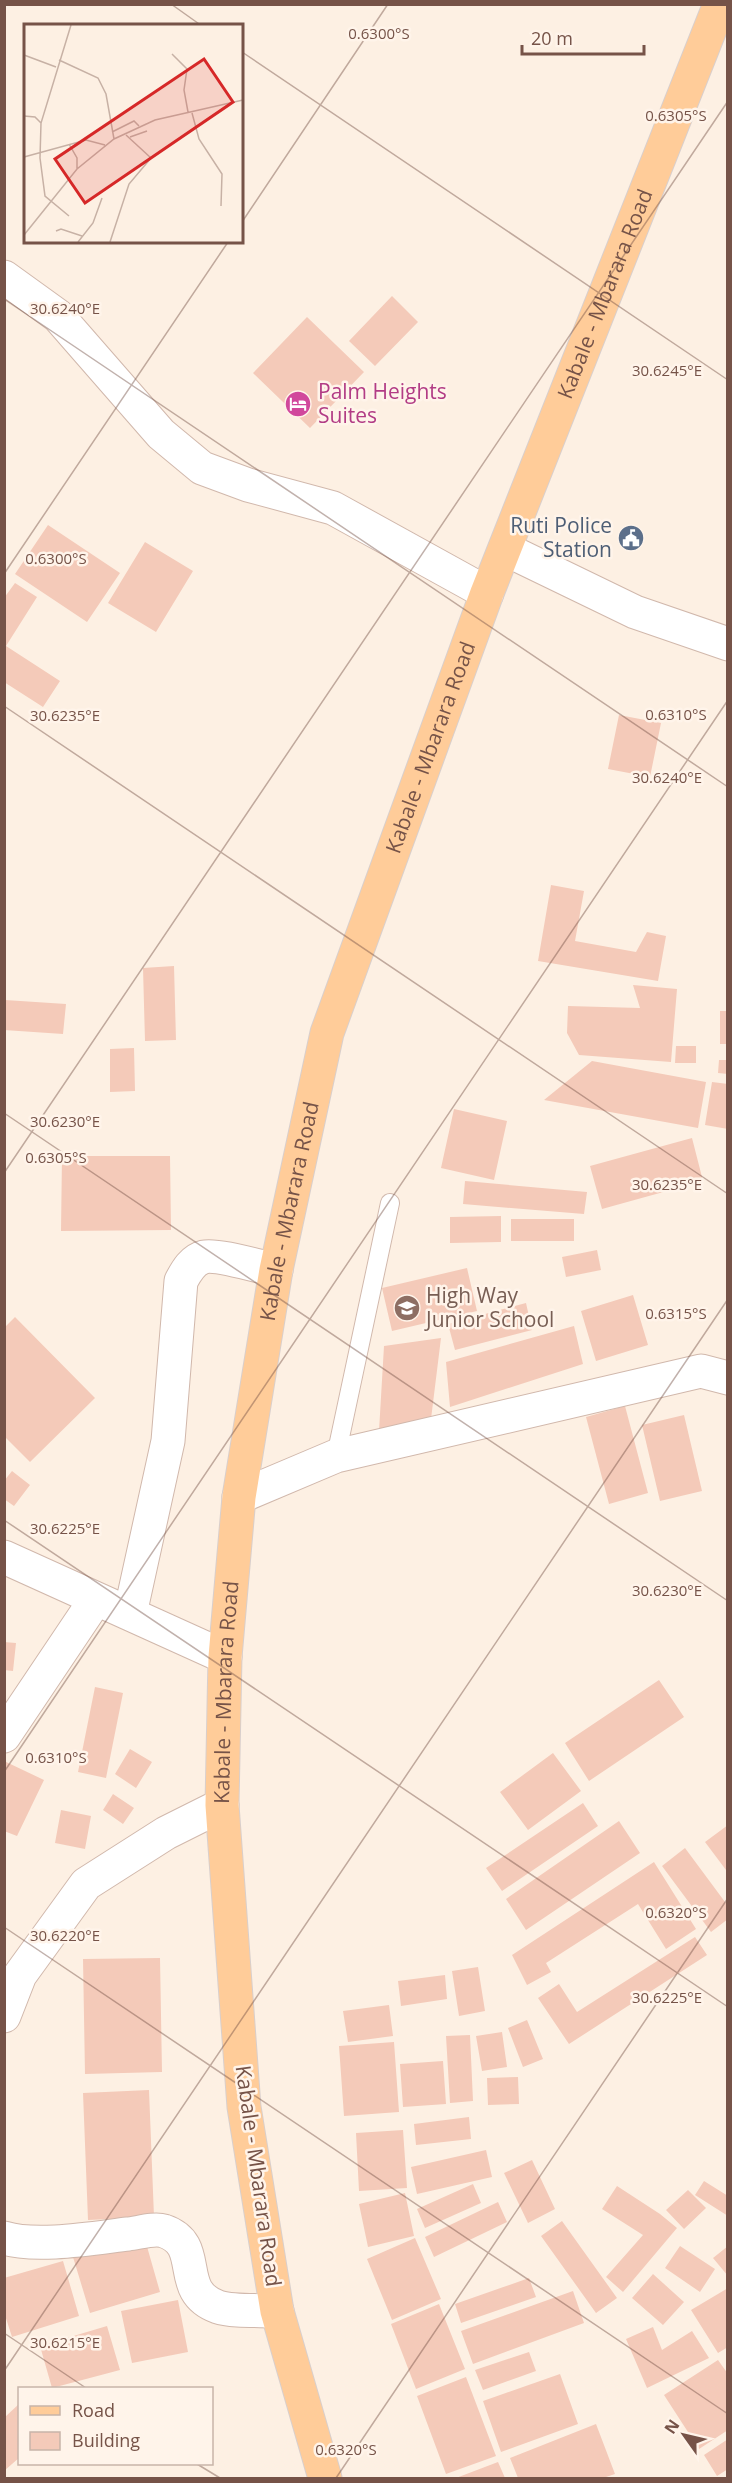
<svg xmlns="http://www.w3.org/2000/svg" width="732" height="2483" font-family="'Open Sans',sans-serif">
  <style>
    .building { fill: #f4cab9 }
    .lines { fill: none; stroke-linecap: round; stroke-linejoin: round }
    .lane-casing { stroke: #d1b8ac; stroke-width: 20 }
    .street-casing { stroke: #d1b8ac; stroke-width: 35 }
    .primary-casing { stroke: #d9cfcc; stroke-width: 35 }
    .lane { stroke: #fff; stroke-width: 18 }
    .street { stroke: #fff; stroke-width: 33 }
    .primary { stroke: #fc9; stroke-width: 33 }
    .ticks { fill: none; stroke: #765348; stroke-width: 1.5; stroke-opacity: 0.45 }
    .labels { text-anchor: middle; stroke-width: 5; stroke-linejoin: round; paint-order: stroke }
    .street-label { font-size: 21px; fill: #765348; stroke: #fff4ea }
    .hotel-label { font-size: 21px; fill: #b23c85; stroke: #fff4ea; text-anchor: start }
    .service-label { font-size: 21px; fill: #4e5e75; stroke: #fff4ea; text-anchor: end }
    .education-label { font-size: 21px; fill: #785e54; stroke: #fff4ea; text-anchor: start }
    .inset-road { fill: none; stroke: #c7b1a5; stroke-width: 1.5 }
    .view { fill: #d62828; fill-opacity: 0.15; stroke: #d62828; stroke-width: 3 }
    .inset-edge { fill: none; stroke: #765348; stroke-width: 3 }
    .ticks-label { font-size: 15px; text-anchor: middle; fill: #765348; stroke: #fff4ea; stroke-width: 5; stroke-linejoin: round; paint-order: stroke }
  </style>
  <rect width="100%" height="100%" fill="#fdf0e3"/>
  <path class="building" d="M392,296L418,322L375,366L349,341Z
    M307,317L364,372L310,428L253,373Z
    M48,525L120,573L87,622L15,574Z
    M145,542L193,571L156,632L108,603Z
    M15,583L37,597L6,646L60,681L43,707L4,682V598Z
    M619,715L661,723L650,777L608,769Z
    M551,885L584,891L575,941L636,952L647,932L666,936L658,981L538,961Z
    M174,966L176,1040L145,1041L143,968Z
    M633,985L677,989L671,1062L579,1055L567,1033L568,1006L640,1008Z
    M5,1000L66,1004L63,1034L4,1030Z
    M720,1011H728V1044H720Z
    M676,1046H696V1063H675Z
    M134,1048L135,1091L110,1092V1049Z
    M719,1060H728V1074L718,1073Z
    M592,1061L706,1082L698,1128L544,1100Z
    M712,1082L728,1084V1129L705,1125Z
    M454,1109L507,1121L494,1180L441,1168Z
    M692,1138L703,1181L602,1209L590,1166Z
    M62,1156H170L171,1230L61,1231Z
    M465,1181L587,1192L584,1214L463,1204Z
    M501,1216V1242L450,1243V1217Z
    M511,1219H574V1241H511Z
    M597,1250L601,1270L566,1277L562,1257Z
    M467,1268L477,1311L392,1331L382,1288Z
    M633,1295L648,1345L596,1361L581,1311Z
    M526,1303L532,1330L455,1350L448,1324Z
    M15,1317L95,1398L30,1462L4,1436V1328Z
    M574,1326L583,1364L450,1407L446,1362Z
    M441,1338L431,1419L379,1431L384,1346Z
    M625,1406L648,1493L609,1504L586,1417Z
    M684,1415L702,1491L660,1501L642,1425Z
    M12,1471L30,1485L14,1506L4,1499V1481Z
    M4,1642L16,1643L13,1671L4,1670Z
    M659,1680L684,1717L589,1781L565,1743Z
    M95,1687L123,1693L106,1778L78,1772Z
    M130,1749L152,1762L136,1788L115,1774Z
    M553,1753L581,1791L528,1830L500,1792Z
    M4,1761L44,1780L17,1836L4,1831Z
    M113,1794L134,1808L123,1824L103,1810Z
    M583,1803L598,1826L502,1891L486,1868Z
    M61,1810L91,1816L85,1849L55,1843Z
    M619,1821L640,1853L526,1930L506,1899Z
    M728,1825V1868L726,1870L705,1842Z
    M685,1848L728,1906V1919L711,1932L662,1866Z
    M654,1862L696,1929L666,1949L638,1904L546,1963L551,1972L527,1985L512,1955Z
    M695,1937L707,1955L569,2044L538,1998L559,1984L577,2012Z
    M160,1958L162,2072L85,2074L83,1959Z
    M478,1967L485,2011L459,2016L452,1971Z
    M445,1975L447,1999L401,2006L398,1981Z
    M389,2005L393,2036L348,2042L343,2011Z
    M527,2020L543,2059L523,2067L508,2028Z
    M502,2032L507,2067L482,2071L476,2036Z
    M470,2035L473,2101L450,2103L446,2036Z
    M394,2042L399,2112L344,2116L339,2046Z
    M443,2061L446,2104L403,2107L400,2064Z
    M518,2077L519,2104L488,2105L487,2078Z
    M149,2090L154,2217L88,2220L83,2093Z
    M469,2117L471,2139L416,2145L414,2124Z
    M403,2130L407,2188L359,2191L356,2133Z
    M486,2150L492,2177L417,2194L411,2167Z
    M532,2160L555,2209L528,2223L504,2173Z
    M704,2181L728,2196V2216L695,2195Z
    M473,2184L481,2203L425,2228L417,2209Z
    M617,2186L660,2214L677,2228L623,2292L606,2277L643,2235L602,2209Z
    M688,2190L706,2208L684,2229L666,2210Z
    M405,2193L414,2236L368,2247L359,2204Z
    M498,2202L507,2222L434,2257L425,2237Z
    M562,2221L617,2298L596,2313L541,2236Z
    M144,2236L160,2292L90,2313L73,2257Z
    M415,2238L441,2299L392,2320L367,2259Z
    M680,2246L715,2269L700,2292L665,2268Z
    M728,2246V2276L713,2258Z
    M63,2261L79,2316L12,2337L4,2312V2278Z
    M653,2274L684,2302L663,2325L632,2298Z
    M529,2278L536,2297L461,2323L455,2304Z
    M728,2288V2347L718,2353L691,2310Z
    M573,2291L584,2323L473,2364L461,2331Z
    M178,2300L188,2352L132,2363L121,2311Z
    M439,2304L465,2369L416,2389L391,2324Z
    M107,2326L120,2370L52,2388L40,2346Z
    M653,2327L662,2350L692,2331L709,2358L647,2388L626,2339Z
    M529,2352L536,2371L483,2390L475,2370Z
    M718,2360L728,2374V2430L699,2449L664,2395Z
    M560,2374L578,2424L501,2452L483,2401Z
    M466,2377L496,2456L446,2474L417,2396Z
    M20,2403V2457L4,2471V2418Z
    M596,2424L615,2474L603,2478H518L510,2458Z
    M728,2439V2469L717,2476L704,2455Z
    M498,2462L505,2478H456Z"/>
  <g class="lines">
    <defs>
      <path id="lane" d="M336,1456L390,1203"/>
      <path id="street" d="M4,277L58,316L161,434L202,468L248,485L333,508L487,593
        M505,549L635,612L728,644
        M239,1497L336,1456L701,1371L728,1378
        M4,1557L225,1657
        M130,1614L168,1441L181,1281C186,1272 192,1260 204,1257C217,1254 261,1267 276,1270
        M4,1736L96,1599
        M4,2016L20,1975L86,1884L166,1833L222,1805
        M4,2238C36,2248 94,2238 128,2234C138,2233 154,2228 164,2231C206,2245 173,2291 218,2307C233,2312 261,2310 277,2311"/>
      <g id="primary">
        <path id="s1" d="M325,2478L277,2311L244,2107L222,1805L225,1657L239,1497L276,1270L327,1033L487,593L720,4"/>
      </g>
    </defs>
    <use href="#lane" class="lane-casing"/>
    <use href="#street" class="street-casing"/>
    <use href="#primary" class="primary-casing"/>
    <use href="#lane" class="lane"/>
    <use href="#street" class="street"/>
    <use href="#primary" class="primary"/>
  </g>
  <path class="ticks" d="M171,4L202,26M242,52L728,380M242,222L388,4M4,299L728,787M4,574L228,242M4,706L728,1194M4,1113L728,1601M4,1173L728,101M4,1520L728,2007M4,1772L728,700M4,1927L728,2414M4,2333L86,2388M4,2371L728,1299M197,2464L220,2478M336,2478L728,1898"/>
  <defs>
    <symbol id="hotel-disc" viewBox="-11 -11 22 22"><circle r="9.5" fill="#d1479c" stroke="#fff4ea"/><path d="M-6-4.5h1.5V1H6V5H4.5V3h-9V5H-6ZM-4 0a1.8 1.8 0 1 1 3.6 0ZM.5 0V-2.5h3Q6-2.5 6 0Z" fill="#fff"/></symbol>
    <symbol id="civic-disc" viewBox="-11 -11 22 22"><circle r="9.5" fill="#5c6f8a" stroke="#fff4ea"/><path d="M-.6-6.5H3V-4.5H.6V-3L4-1V1h2V6H-6V1h2V-1L-.6-3ZM-1.2 2.5V6h2.4V2.5Z" fill="#fff"/></symbol>
    <symbol id="school-disc" viewBox="-11 -11 22 22"><circle r="9.5" fill="#8d6e63" stroke="#fff4ea"/><path d="M0-5L7-2L0 1L-7-2ZM-4 1L0 2.5L4 1V4Q0 6-4 4Z" fill="#fff"/></symbol>
  </defs>
  <g fill-rule="evenodd">
    <use href="#hotel-disc" x="283" y="389" width="30" height="30"/>
    <use href="#civic-disc" x="616" y="523" width="30" height="30"/>
    <use href="#school-disc" x="392" y="1293" width="30" height="30"/>
  </g>
  <g class="labels">
    <g class="street-label">
      <text dy="7" stroke="none"><textPath href="#s1" startOffset="2254">Kabale - Mbarara Road</textPath></text>
      <text dy="7" stroke="none"><textPath href="#s1" startOffset="1768">Kabale - Mbarara Road</textPath></text>
      <text dy="7" stroke="none"><textPath href="#s1" startOffset="1282">Kabale - Mbarara Road</textPath></text>
      <text dy="7" stroke="none"><textPath href="#s1" startOffset="796">Kabale - Mbarara Road</textPath></text>
      <text transform="translate(258 2176) rotate(82)" y="7">Kabale - Mbarara Road</text>
    </g>
    <g class="hotel-label">
      <text x="318" y="399">Palm Heights<tspan x="318" dy="24">Suites</tspan></text>
    </g>
    <g class="service-label">
      <text x="612" y="533">Ruti Police<tspan x="612" dy="24">Station</tspan></text>
    </g>
    <g class="education-label">
      <text x="426" y="1303">High Way<tspan x="426" dy="24">Junior School</tspan></text>
    </g>
  </g>
  <g transform="translate(24 24)">
    <rect width="219" height="219" fill="#fdf0e3"/>
    <path class="inset-road" d="M148,30L163,45L160,66L164,88M0,31L32,43M35,36L74,54L82,70L90,115M168,89L175,115L198,150L197,182M0,92L11,93L17,99M88,108L110,97L115,102M106,113L123,107M45,120L53,134V145M0,133L62,116L81,121M45,192L21,172L16,134L17,99L47,1M32,207L37,205L58,212M0,211L53,145L90,115L131,96L219,76M54,218L69,199L78,174M86,218L105,160L127,134L102,111"/>
    <path class="view" d="M180,35L209,78L61,179L31,135Z"/>
    <rect width="219" height="219" class="inset-edge"/>
  </g>
  <g class="ticks-label">
    <text x="379" y="39">0.6300°S</text>
    <text x="676" y="121">0.6305°S</text>
    <text x="65" y="314">30.6240°E</text>
    <text x="667" y="376">30.6245°E</text>
    <text x="56" y="564">0.6300°S</text>
    <text x="676" y="720">0.6310°S</text>
    <text x="65" y="721">30.6235°E</text>
    <text x="667" y="783">30.6240°E</text>
    <text x="65" y="1127">30.6230°E</text>
    <text x="56" y="1163">0.6305°S</text>
    <text x="667" y="1190">30.6235°E</text>
    <text x="676" y="1319">0.6315°S</text>
    <text x="65" y="1534">30.6225°E</text>
    <text x="667" y="1596">30.6230°E</text>
    <text x="56" y="1763">0.6310°S</text>
    <text x="676" y="1918">0.6320°S</text>
    <text x="65" y="1941">30.6220°E</text>
    <text x="667" y="2003">30.6225°E</text>
    <text x="65" y="2348">30.6215°E</text>
    <text x="346" y="2455">0.6320°S</text>
  </g>
  <rect width="732" height="2483" fill="none" stroke="#765348" stroke-width="12"/>
  <rect x="18" y="2387" width="195" height="78" fill="#fff4ea" stroke="#c8b4a9" stroke-width="1.5"/>
  <rect x="30" y="2406" width="30" height="9" fill="#ffcc99" stroke="#c8b4a9" stroke-width="1.5"/>
  <text x="72" y="2417" font-size="18" fill="#765348">Road</text>
  <rect x="30" y="2432" width="30" height="18" fill="#f4cab9" stroke="#c8b4a9" stroke-width="1.5"/>
  <text x="72" y="2447" font-size="18" fill="#765348">Building</text>
  <g transform="translate(684 2435) rotate(304)" stroke="#fff4ea" stroke-width="4.5" paint-order="stroke">
  <path d="M0-4.5L10 22L0 15L-10 22Z" fill="#765348"/>
  <text y="-9" font-size="16" font-weight="bold" text-anchor="middle" fill="#765348">N</text>
  </g>
  <path d="M522 45v9h122v-9" fill="none" stroke="#765348" stroke-width="3"/>
  <text x="531" y="45" font-size="18" fill="#765348" stroke="#fff4ea" stroke-width="4.5" paint-order="stroke">20 m</text>
</svg>
